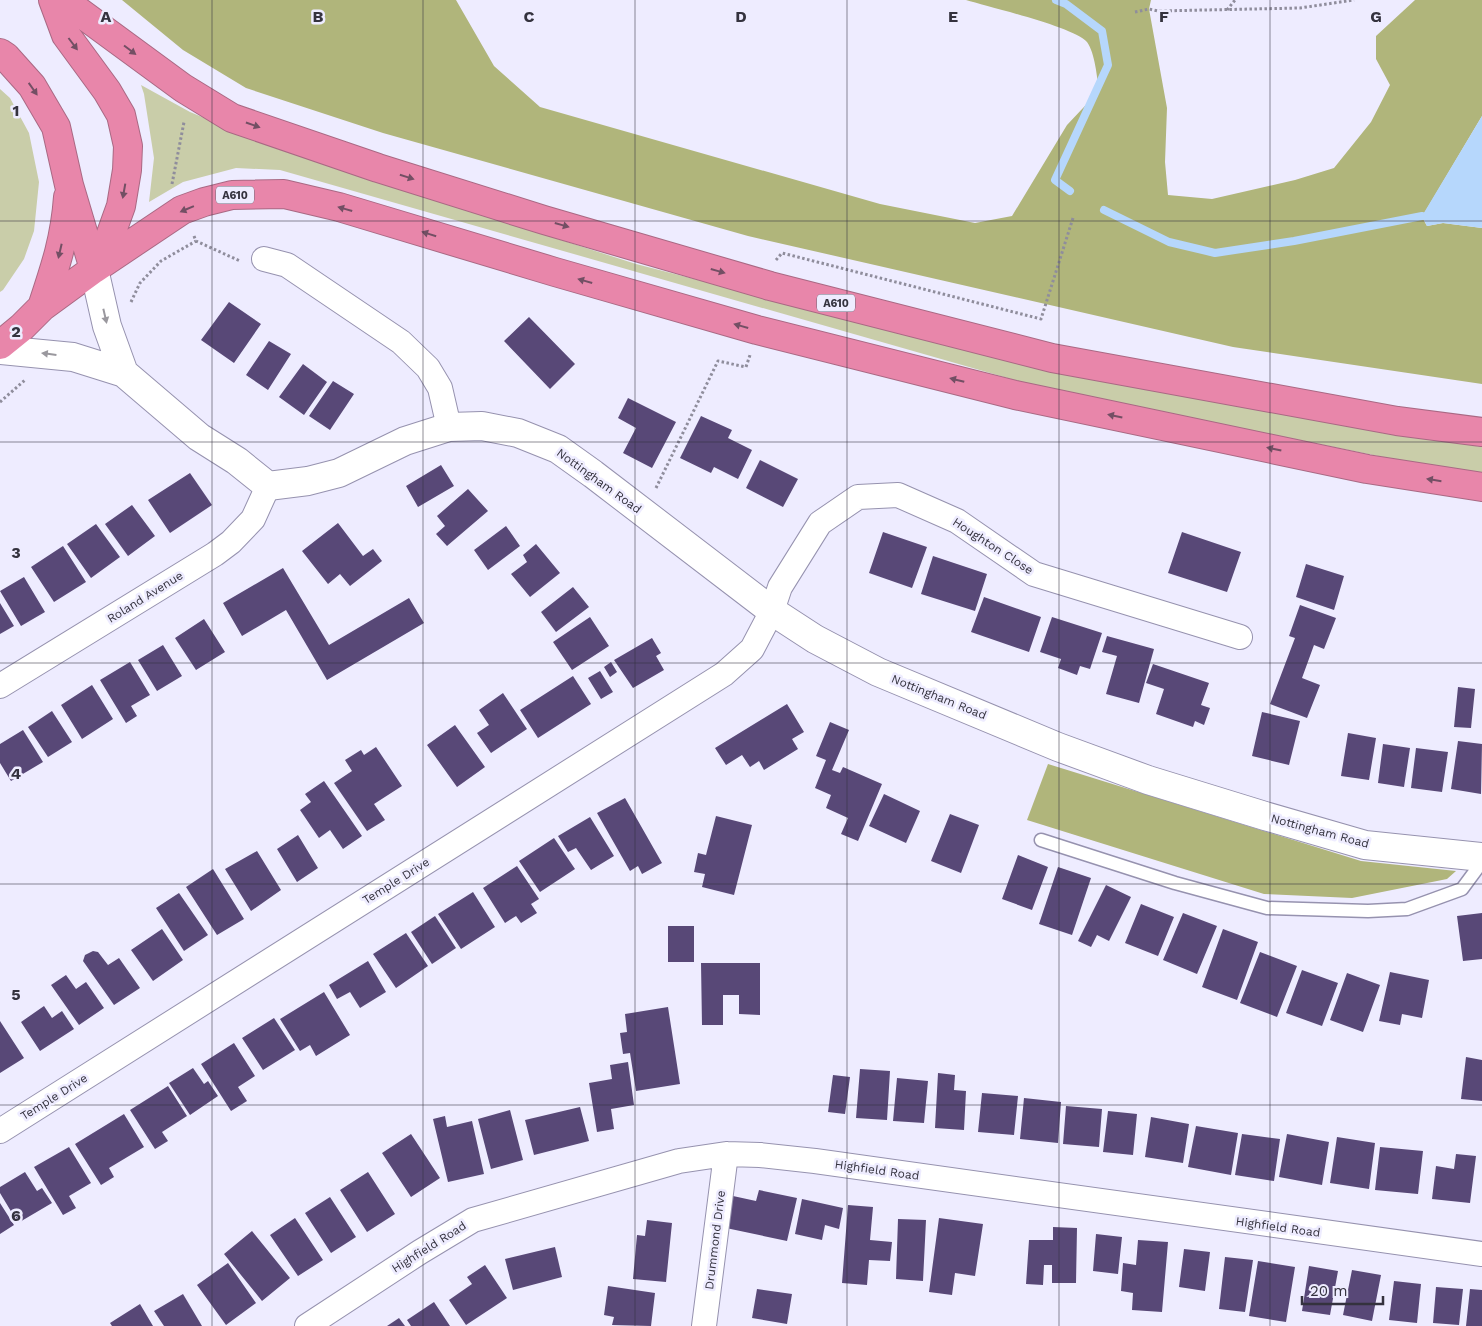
<svg xmlns="http://www.w3.org/2000/svg" width="1482" height="1326" font-family="'Work Sans',sans-serif">
  <style>
    .green { fill: #c9cda9 }
    .forest { fill: #b0b57b }
    .water { fill: #b6d7fc }
    .lines { fill: none; stroke-linecap: round; stroke-linejoin: round }
    .stream { stroke: #b6d7fc; stroke-width: 8 }
    .building { fill: #584877 }
    .lane-casing { stroke: #9692af; stroke-width: 15 }
    .street-casing { stroke: #9692af; stroke-width: 26 }
    .secondary-casing { stroke: #9692af; stroke-width: 30 }
    .highway-casing { stroke: #a96984; stroke-width: 30 }
    .path { stroke: #8f8d9c; stroke-width: 3; stroke-dasharray: 2.5 2.5; stroke-linecap: butt }
    .lane { stroke: #fff; stroke-width: 12 }
    .street { stroke: #fff; stroke-width: 24 }
    .secondary { stroke: #fff; stroke-width: 28 }
    .highway { stroke: #e886aa; stroke-width: 28 }
    .oneway { fill: #734f64 }
    .oneway2 { fill: #9a989e }
    .grid { fill: none; stroke: #34323e; stroke-width: 1; stroke-opacity: 0.55 }
    .labels { text-anchor: middle; stroke-width: 5; stroke-linejoin: round; paint-order: stroke }
    .shield { fill: #eeecff; stroke: #6c6a78; stroke-width: 1 }
    .shield-label { font-size: 11px; font-weight: bold; fill: #34323e }
    .street-label { font-size: 12px; fill: #34323e; stroke: #eeecff }
    .grid-label { font-size: 16px; text-anchor: middle; font-weight: bold; fill: #34323e; stroke: #eeecff; stroke-width: 5; stroke-linejoin: round; paint-order: stroke }
  </style>
  <rect width="100%" height="100%" fill="#eeecff"/>
  <path class="green" d="M141,85L190,112L287,152L636,264L818,311L1228,404L1482,447V475L1432,467L1039,387L280,170L236,168L183,182L149,202L154,158L144,94Z
    M0,89L10,98L29,133L39,182L34,231L24,259L3,290L0,292Z"/>
  <path class="forest" d="M122,0H456L494,66L540,107L880,204L975,223L1012,216L1067,125L1099,91C1097,77 1095,53 1087,42C1074,27 989,7 966,0H1151L1149,9L1167,108L1165,162L1168,195L1212,199L1295,180L1334,168L1371,122L1390,85L1376,59V36L1415,0H1482V116L1422,217L1427,226L1443,223L1482,228V384L1233,347L748,236L383,133L246,88L183,50Z
    M1048,764L1361,861L1456,871L1447,879L1352,898L1264,894L1027,820Z"/>
  <path class="water" d="M1482,116V228L1443,223L1427,226L1422,216Z"/>
  <g class="lines">
    <path class="stream" d="M1056,0L1066,4L1102,31L1108,65L1055,180L1070,191
      M1104,210L1169,242L1215,253L1294,241L1422,216"/>
  </g>
  <path class="building" d="M229,302L261,324L234,363L201,340Z
    M529,317L575,364L550,389L504,341Z
    M269,341L291,354L268,390L246,375Z
    M303,364L327,382L304,415L279,397Z
    M333,381L354,394L330,430L309,416Z
    M628,398L676,422L652,468L623,453L636,428L618,418Z
    M701,416L732,430L728,438L752,450L738,479L714,467L711,473L680,458Z
    M760,460L798,479L783,507L746,488Z
    M441,465L454,486L418,507L406,486Z
    M190,473L212,505L170,533L148,500Z
    M468,489L488,511L447,546L436,534L445,526L437,516Z
    M132,505L155,536L128,556L105,524Z
    M338,523L363,556L373,549L382,561L350,586L340,574L328,584L302,551Z
    M96,524L120,557L91,578L67,544Z
    M506,526L520,546L488,570L474,550Z
    M883,532L927,547L912,588L869,573Z
    M1182,532L1241,552L1227,592L1168,573Z
    M536,544L560,573L530,597L511,574L527,562L523,555Z
    M63,546L86,582L54,602L31,567Z
    M933,556L987,574L975,611L921,594Z
    M1306,564L1344,576L1334,610L1296,597Z
    M283,568L329,645L409,598L424,623L327,680L286,610L242,636L223,603Z
    M24,577L45,612L21,626L0,591Z
    M573,587L589,607L556,632L541,612Z
    M984,597L1041,617L1029,652L971,632Z
    M0,603L14,626L0,634Z
    M1300,605L1336,618L1324,649L1314,645L1302,678L1320,685L1307,718L1270,704L1295,638L1289,636Z
    M590,617L609,646L572,670L553,642Z
    M1052,617L1102,633L1090,669L1080,666L1077,675L1058,668L1061,659L1040,652Z
    M204,619L225,652L196,670L175,638Z
    M1107,636L1154,649L1139,703L1106,694L1117,656L1102,652Z
    M652,638L661,653L656,656L664,670L633,688L614,660Z
    M163,645L182,676L157,691L138,660Z
    M130,662L150,695L131,706L137,716L126,723L100,680Z
    M611,662L617,672L610,677L604,667Z
    M1153,664L1209,683L1201,705L1210,708L1204,725L1195,721L1193,727L1156,714L1164,689L1146,683Z
    M600,671L613,692L601,699L588,678Z
    M573,676L591,704L538,738L520,710Z
    M92,685L113,719L82,739L61,705Z
    M1458,687L1475,689L1471,728L1454,727Z
    M503,693L527,729L491,753L477,733L489,725L479,710Z
    M787,704L804,732L792,739L798,749L764,770L759,761L750,767L742,755L726,765L715,748Z
    M52,711L72,742L48,757L28,727Z
    M1262,712L1300,721L1289,765L1252,756Z
    M830,722L849,730L832,770L840,773L843,767L882,784L858,841L841,834L848,818L826,808L831,795L815,788L826,760L816,756Z
    M455,725L485,767L457,787L427,745Z
    M23,730L43,762L11,781L0,763V744Z
    M1348,733L1376,738L1369,780L1341,776Z
    M1458,741L1482,744L1481,794L1451,789Z
    M1383,744L1410,748L1404,787L1378,783Z
    M376,747L402,786L374,804L385,820L367,831L334,783L352,771L345,760L361,750L364,755Z
    M1416,748L1448,752L1442,792L1411,788Z
    M324,781L362,836L343,849L330,830L319,838L300,810L311,802L305,794Z
    M884,794L920,811L906,843L869,826Z
    M625,798L662,863L642,874L638,866L630,871L597,813Z
    M950,814L979,825L961,873L931,861Z
    M716,816L752,825L734,895L702,887L705,874L694,872L698,853L706,855Z
    M590,817L614,856L591,870L576,848L568,852L558,836Z
    M298,835L318,868L297,882L277,849Z
    M554,838L575,869L540,892L519,861Z
    M257,851L281,890L251,911L225,869Z
    M1018,855L1048,867L1032,910L1002,899Z
    M517,866L539,899L531,904L537,913L521,923L516,916L505,923L483,888Z
    M1058,867L1091,878L1072,935L1039,924Z
    M213,869L244,919L217,935L186,887Z
    M1106,885L1131,897L1109,941L1097,935L1091,947L1078,941Z
    M473,892L495,927L461,949L438,914Z
    M179,893L208,935L184,951L156,908Z
    M1141,904L1174,917L1158,956L1125,943Z
    M1183,913L1217,926L1197,974L1163,960Z
    M1482,913V959L1463,961L1457,916Z
    M435,916L456,948L432,964L411,932Z
    M668,926H694V962H668Z
    M162,929L183,960L153,981L131,950Z
    M1223,929L1258,942L1237,1000L1202,987Z
    M406,933L428,966L396,988L373,954Z
    M93,951L98,952L108,965L119,958L140,988L114,1005L83,961L85,955Z
    M1260,952L1297,966L1277,1017L1240,1003Z
    M368,961L386,992L360,1008L350,992L337,999L329,985Z
    M701,963H760V1015L739,1014V995H723V1025H702Z
    M1302,970L1338,983L1322,1026L1286,1013Z
    M1390,972L1429,980L1422,1018L1402,1014L1400,1025L1379,1021Z
    M1347,973L1380,985L1363,1032L1330,1020Z
    M66,975L76,989L86,982L104,1008L79,1025L51,985Z
    M324,992L350,1035L316,1056L310,1045L300,1051L280,1019Z
    M44,1006L52,1018L62,1011L74,1029L40,1051L21,1022Z
    M668,1007L680,1084L636,1091L630,1053L623,1054L620,1033L627,1032L625,1014Z
    M274,1018L295,1050L263,1070L242,1038Z
    M0,1021L24,1058L0,1073Z
    M234,1043L255,1076L238,1087L247,1101L231,1111L201,1064Z
    M1466,1057L1482,1060V1101L1461,1099Z
    M628,1062L634,1105L611,1109L614,1129L597,1132L589,1083L612,1079L610,1065Z
    M193,1068L204,1084L208,1081L218,1096L190,1115L169,1083Z
    M860,1069L890,1071L887,1120L856,1118Z
    M938,1073L955,1075L954,1090L966,1091L964,1130L935,1128Z
    M833,1075L850,1077L845,1114L828,1112Z
    M897,1078L928,1081L924,1123L893,1121Z
    M168,1086L187,1116L162,1132L168,1141L155,1149L130,1110Z
    M982,1093L1018,1096L1014,1135L978,1132Z
    M1024,1098L1061,1102L1058,1143L1020,1139Z
    M1066,1106L1102,1109L1099,1147L1063,1144Z
    M580,1107L589,1141L534,1155L525,1120Z
    M510,1110L523,1160L491,1169L478,1119Z
    M1108,1111L1137,1114L1133,1155L1103,1152Z
    M124,1114L144,1147L109,1168L114,1177L101,1185L75,1144Z
    M445,1116L447,1127L472,1121L484,1174L448,1182L433,1119Z
    M1151,1117L1189,1124L1183,1163L1145,1157Z
    M1196,1126L1238,1133L1231,1175L1188,1167Z
    M411,1134L440,1178L411,1197L382,1153Z
    M1242,1134L1280,1139L1274,1181L1235,1175Z
    M1287,1134L1329,1142L1322,1185L1279,1177Z
    M1337,1137L1375,1143L1369,1189L1330,1183Z
    M69,1147L91,1183L69,1196L76,1208L63,1215L34,1167Z
    M1380,1147L1423,1151L1418,1194L1375,1190Z
    M1456,1154L1476,1156L1470,1203L1432,1199L1436,1166L1454,1169Z
    M25,1172L37,1191L42,1188L52,1203L18,1223L0,1193V1187Z
    M368,1172L395,1214L367,1232L340,1190Z
    M759,1190L797,1198L787,1241L726,1228L733,1196L756,1201Z
    M330,1197L356,1237L331,1253L305,1213Z
    M802,1199L843,1208L839,1229L825,1225L822,1240L795,1234Z
    M0,1203L14,1225L0,1234Z
    M848,1205L873,1207L870,1240L892,1242L890,1261L869,1260L867,1285L842,1283Z
    M295,1218L323,1260L298,1276L270,1235Z
    M939,1218L983,1224L975,1276L955,1273L952,1295L929,1292Z
    M898,1219L926,1220L923,1281L896,1279Z
    M647,1220L672,1223L666,1282L633,1279L637,1235L645,1236Z
    M1053,1227L1077,1228L1076,1283H1052V1265H1044L1043,1285L1026,1284L1029,1240H1053Z
    M252,1231L290,1278L262,1301L224,1254Z
    M1096,1234L1122,1237L1118,1274L1093,1271Z
    M1138,1240L1168,1242L1162,1312L1132,1310L1133,1293L1121,1291L1123,1263L1136,1265Z
    M555,1247L562,1277L513,1290L505,1259Z
    M1184,1249L1210,1252L1205,1291L1179,1287Z
    M1225,1257L1253,1260L1245,1312L1219,1309Z
    M1258,1261L1295,1267L1286,1322L1249,1316Z
    M228,1263L256,1303L226,1325L197,1285Z
    M485,1265L507,1298L466,1325L449,1300L472,1284L467,1277Z
    M1309,1266L1338,1271L1330,1315L1302,1311Z
    M1352,1270L1381,1275L1372,1321L1343,1315Z
    M1394,1281L1421,1284L1417,1323L1389,1320Z
    M608,1286L655,1293L651,1326L612,1325L614,1317L604,1315Z
    M1436,1287L1463,1289L1459,1325L1433,1323Z
    M757,1289L792,1294L787,1324L752,1318Z
    M1470,1289L1482,1290V1326H1466Z
    M183,1294L202,1326H164L154,1311Z
    M434,1302L450,1326H411L407,1320Z
    M140,1304L153,1326H112L110,1323Z
    M399,1318L405,1326H387Z"/>
  <g class="lines">
    <defs>
      <path id="lane" d="M1041,840L1175,883L1267,908L1368,911L1407,909L1462,889L1482,862"/>
      <path id="street" d="M264,259L287,265L401,342L428,368L440,388L449,427
        M0,686L215,554L231,542L253,519L268,486
        M0,1131L724,674L752,649L772,611L780,587L820,523L858,497L898,495L957,521L1034,574L1240,637
        M307,1326L420,1252L473,1220L679,1161L726,1154L760,1155L815,1161L1482,1254
        M704,1326L726,1154"/>
      <path id="secondary" d="M94,269L107,326L124,373
        M0,350L73,357L124,373L199,437L237,461L268,486L308,481L339,473L405,441L449,427L482,426L518,433L558,449L593,474L772,611L815,639L878,672L1058,747L1148,780L1265,816L1365,845L1482,857"/>
      <path id="highway" d="M53,0L66,35L107,91L121,115L128,146L127,170L121,206L108,242L94,269
        M63,0L183,88L232,118L378,168L544,220L770,286L1052,358L1397,421L1482,432
        M0,53L6,57L32,86L56,127L69,185L94,269
        M42,307C55,268 65,239 68,197
        M0,345L21,328L42,307L94,269L182,210L204,202L232,195L284,194L339,207L555,272L757,330L1015,395L1367,469L1482,487"/>
    </defs>
    <use href="#lane" class="lane-casing"/>
    <use href="#street" class="street-casing"/>
    <use href="#secondary" class="secondary-casing"/>
    <use href="#highway" class="highway-casing"/>
    <path class="path" d="M1227,10L1235,0
      M1135,12L1149,9L1158,11L1300,8L1354,0
      M172,184L184,122
      M194,236L196,241L240,261
      M776,260L782,253L1041,319L1073,218
      M131,302L140,283L161,261L196,241
      M0,402L25,380
      M656,488L718,361L746,367L750,355"/>
    <use href="#lane" class="lane"/>
    <use href="#street" class="street"/>
    <use href="#secondary" class="secondary"/>
    <use href="#highway" class="highway"/>
  </g>
  <defs><path id="oneway-solid" d="M-6-.8H1V-3.2L6.5 0L1 3.2V.8H-6Z" transform="scale(1.25)"/></defs>
  <g class="oneway">
    <use href="#oneway-solid" transform="translate(73 44) rotate(53)"/>
    <use href="#oneway-solid" transform="translate(130 50) rotate(37)"/>
    <use href="#oneway-solid" transform="translate(33 89) rotate(55)"/>
    <use href="#oneway-solid" transform="translate(253 125) rotate(19)"/>
    <use href="#oneway-solid" transform="translate(407 177) rotate(18)"/>
    <use href="#oneway-solid" transform="translate(124 191) rotate(100)"/>
    <use href="#oneway-solid" transform="translate(187 209) rotate(157)"/>
    <use href="#oneway-solid" transform="translate(345 209) rotate(-164)"/>
    <use href="#oneway-solid" transform="translate(562 225) rotate(16)"/>
    <use href="#oneway-solid" transform="translate(429 234) rotate(-163)"/>
    <use href="#oneway-solid" transform="translate(60 251) rotate(103)"/>
    <use href="#oneway-solid" transform="translate(718 271) rotate(16)"/>
    <use href="#oneway-solid" transform="translate(585 281) rotate(-164)"/>
    <use href="#oneway-solid" transform="translate(741 326) rotate(-164)"/>
    <use href="#oneway-solid" transform="translate(957 380) rotate(-166)"/>
    <use href="#oneway-solid" transform="translate(1115 416) rotate(-168)"/>
    <use href="#oneway-solid" transform="translate(1274 449) rotate(-168)"/>
    <use href="#oneway-solid" transform="translate(1434 480) rotate(-171)"/>
  </g>
  <g class="oneway2">
    <use href="#oneway-solid" transform="translate(105 316) rotate(77)"/>
    <use href="#oneway-solid" transform="translate(49 354) rotate(-173)"/>
  </g>
  <path class="grid" d="M212,0V1326M423,0V1326M635,0V1326M847,0V1326M1059,0V1326M1270,0V1326M0,221H1482M0,442H1482M0,663H1482M0,884H1482M0,1105H1482"/>
  <g class="labels">
    <g class="shield">
      <rect x="216" y="186.5" width="38" height="17" rx="4"/>
      <rect x="817" y="294.5" width="38" height="17" rx="4"/>
    </g>
    <g class="shield-label">
      <text x="235" y="199">A610</text>
      <text x="836" y="307">A610</text>
    </g>
    <g class="street-label">
      <text transform="translate(599 481) rotate(36)" y="4">Nottingham Road</text>
      <text transform="translate(993 546) rotate(33)" y="4">Houghton Close</text>
      <text transform="translate(145 597) rotate(-32)" y="4">Roland Avenue</text>
      <text transform="translate(939 697) rotate(22)" y="4">Nottingham Road</text>
      <text transform="translate(1320 831) rotate(15)" y="4">Nottingham Road</text>
      <text transform="translate(396 881) rotate(-32)" y="4">Temple Drive</text>
      <text transform="translate(54 1097) rotate(-32)" y="4">Temple Drive</text>
      <text transform="translate(877 1170) rotate(8)" y="4">Highfield Road</text>
      <text transform="translate(1278 1227) rotate(8)" y="4">Highfield Road</text>
      <text transform="translate(715 1240) rotate(-83)" y="4">Drummond Drive</text>
      <text transform="translate(429 1247) rotate(-32)" y="4">Highfield Road</text>
    </g>
  </g>
  <g class="grid-label">
    <text x="106" y="22">A</text>
    <text x="318" y="22">B</text>
    <text x="529" y="22">C</text>
    <text x="741" y="22">D</text>
    <text x="953" y="22">E</text>
    <text x="1164" y="22">F</text>
    <text x="1376" y="22">G</text>
    <text x="16" y="116">1</text>
    <text x="16" y="337">2</text>
    <text x="16" y="558">3</text>
    <text x="16" y="779">4</text>
    <text x="16" y="1000">5</text>
    <text x="16" y="1221">6</text>
  </g>
  <path d="M1302 1296v8h81v-8" fill="none" stroke="#34323e" stroke-width="2.5"/>
  <text x="1310" y="1296" font-size="15" fill="#34323e" stroke="#eeecff" stroke-width="4" paint-order="stroke">20 m</text>
</svg>
